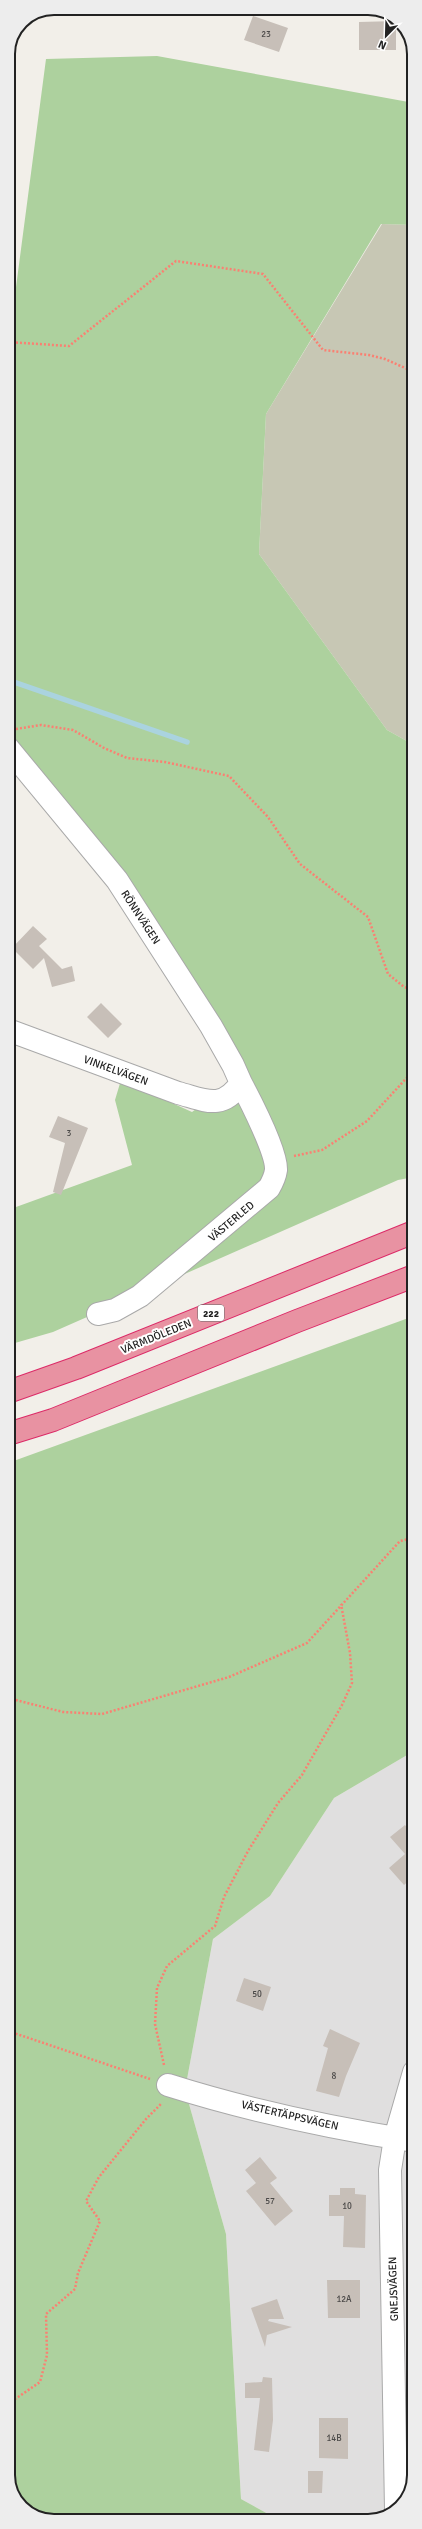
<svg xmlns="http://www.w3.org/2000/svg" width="422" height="2529" font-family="Signika,sans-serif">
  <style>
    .residential { fill: #e0dfdf }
    .construction { fill: #c7c7b4 }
    .forest { fill: #add19e }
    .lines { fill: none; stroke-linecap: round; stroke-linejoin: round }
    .stream { stroke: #aad3df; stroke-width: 5.5 }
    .building { fill: #c7bfb8 }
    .minor-casing { stroke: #a9a9a9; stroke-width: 24 }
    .highway-casing { stroke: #dc2a67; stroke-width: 24 }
    .path { stroke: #fa8072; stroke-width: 2.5; stroke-dasharray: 2 2; stroke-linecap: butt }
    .minor { stroke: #fff; stroke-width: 22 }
    .highway { stroke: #e892a2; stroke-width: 22 }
    .labels { text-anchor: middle; stroke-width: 4; stroke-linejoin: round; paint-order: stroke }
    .number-label { font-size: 9px; fill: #4b4948 }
    .shield { fill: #fff; stroke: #646464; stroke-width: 1 }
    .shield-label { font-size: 10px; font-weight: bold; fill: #222 }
    .street-label { font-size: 11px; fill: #222; stroke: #fff }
    .rim { fill: none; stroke: #222; stroke-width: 2 }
  </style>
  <rect width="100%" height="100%" fill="#f2efe9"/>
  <path class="residential" d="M414,1751V2475L402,2505L374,2521H281L241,2499L226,2234L185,2090L213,1939L270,1896L334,1798Z"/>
  <path class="construction" d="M382,224L414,225V745L387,730L259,554L266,414Z"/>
  <path class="forest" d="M157,56L414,103V225L381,224L266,414L259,554L387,730L414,745V1177L398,1180L53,1332L8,1345V1203L16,1207L132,1165L115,1100L121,1080L192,1112L248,1071L128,884L8,738V348L46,59Z
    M414,1316V1751L334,1798L270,1896L213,1939L185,2090L226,2234L241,2499L281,2521H48L21,2507L8,2481V1463Z"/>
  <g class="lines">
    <path class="stream" d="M8,680L187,742"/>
  </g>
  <path class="building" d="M253,16L288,28L279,52L244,40Z
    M396,21V50H359V22Z
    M33,926L47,939L39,946L62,969L72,966L75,981L52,987L44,958L33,969L12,948Z
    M101,1003L122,1024L108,1038L87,1017Z
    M58,1116L88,1128L61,1195L53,1192L65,1143L49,1137Z
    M405,1825L414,1836V1876L404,1885L389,1868L405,1854L390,1837Z
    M244,1978L271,1987L263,2011L236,2001Z
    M330,2029L360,2043L346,2076L339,2097L316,2091L328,2048L323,2046Z
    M260,2157L277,2178L270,2183L293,2211L275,2226L246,2191L256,2183L245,2170Z
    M340,2188H355V2194L366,2195L365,2248L343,2247L344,2216H329V2195H340Z
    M327,2280H360V2318H328Z
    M277,2299L284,2319H269L268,2321L292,2327L267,2335L265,2347L251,2308Z
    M263,2377L272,2378L273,2420L269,2452L254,2450L260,2398H245V2383L262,2382Z
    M319,2418H348V2459L319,2458Z
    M308,2471H323L322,2493H308Z"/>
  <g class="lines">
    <defs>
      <path id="minor" d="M8,748L117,880L211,1026L233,1065L241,1083C222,1111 205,1100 178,1093L8,1030
        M98,1314L115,1310L140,1296L269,1188C272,1183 275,1177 276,1170C277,1153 250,1100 241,1083
        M168,2085C247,2110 332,2128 414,2141
        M396,2509L390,2170L395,2138L414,2072"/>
      <path id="highway" d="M8,1392L76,1368L414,1232
        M8,1434L53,1420L297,1321L414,1276"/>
    </defs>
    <use href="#minor" class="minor-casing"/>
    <use href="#highway" class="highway-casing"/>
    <path class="path" d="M8,342L69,346L176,261L263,274L323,350L369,355L385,359L414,372
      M16,729L41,725L73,730L104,748L127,758L165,762L229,776L268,817L300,864L368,917L388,974L404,987L414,990
      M294,1156L322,1150L367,1121L414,1070
      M8,1698L63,1712L102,1714L229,1677L307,1643L400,1541L414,1538
      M8,2031L150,2079
      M164,2065L155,2024L157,1988L167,1966L215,1926L224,1897L248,1851L278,1803L302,1775L342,1705L352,1683L350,1653L341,1604
      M8,2404L40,2382L47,2355L46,2314L75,2289L78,2273L100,2221L86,2201L99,2177L146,2119L162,2103"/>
    <use href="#minor" class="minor"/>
    <use href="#highway" class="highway"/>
  </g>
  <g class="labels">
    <g class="number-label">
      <text x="266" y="37">23</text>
      <text x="69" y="1136">3</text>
      <text x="257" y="1997">50</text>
      <text x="334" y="2079">8</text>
      <text x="270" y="2204">57</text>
      <text x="347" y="2209">10</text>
      <text x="344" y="2302">12A</text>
      <text x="334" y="2441">14B</text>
    </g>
    <rect class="shield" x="198" y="1305" width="26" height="16" rx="3"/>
    <g class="shield-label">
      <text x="211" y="1317">222</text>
    </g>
    <g class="street-label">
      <text transform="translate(141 917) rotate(57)" y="4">RÖNNVÄGEN</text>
      <text transform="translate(116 1070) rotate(20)" y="4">VINKELVÄGEN</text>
      <text transform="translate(231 1221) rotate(-40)" y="4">VÄSTERLED</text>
      <text transform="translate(156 1336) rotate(-22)" y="4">VÄRMDÖLEDEN</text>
      <text transform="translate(290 2115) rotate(13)" y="4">VÄSTERTÄPPSVÄGEN</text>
      <text transform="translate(393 2289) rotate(-92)" y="4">GNEJSVÄGEN</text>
    </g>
  </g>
  <path d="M0 0H422V2529H0ZM54 15H368A39 39 0 0 1 407 54V2475A39 39 0 0 1 368 2514H54A39 39 0 0 1 15 2475V54A39 39 0 0 1 54 15Z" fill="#ededed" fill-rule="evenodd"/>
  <path class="rim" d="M54 15H368A39 39 0 0 1 407 54V2475A39 39 0 0 1 368 2514H54A39 39 0 0 1 15 2475V54A39 39 0 0 1 54 15Z"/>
  <g transform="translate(386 36) rotate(203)" stroke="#ffffff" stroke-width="3" paint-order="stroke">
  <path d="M0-3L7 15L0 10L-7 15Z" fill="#222222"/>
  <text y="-6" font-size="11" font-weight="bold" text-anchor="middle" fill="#222222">N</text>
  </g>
</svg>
